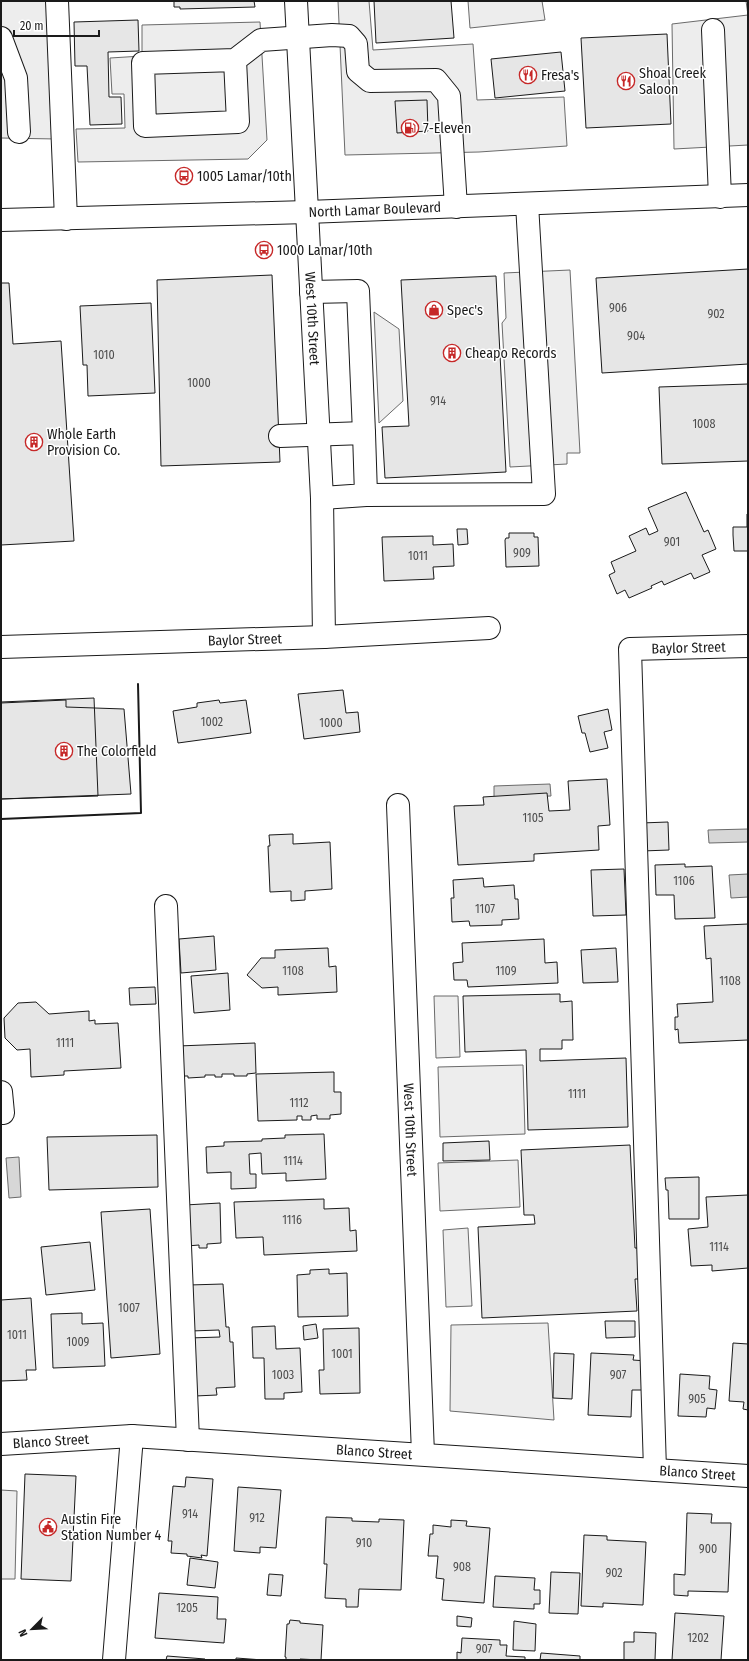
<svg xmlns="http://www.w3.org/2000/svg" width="749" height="1661" font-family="'Fira Sans Condensed',sans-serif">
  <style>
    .built { fill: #ededed; stroke: #6a6a6a }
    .water { fill: #d7d7d7; stroke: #6a6a6a }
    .building { fill: #e6e6e6; stroke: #1a1a1a }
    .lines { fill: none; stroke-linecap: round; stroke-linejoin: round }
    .minor-casing { stroke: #1a1a1a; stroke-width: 24 }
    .major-casing { stroke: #1a1a1a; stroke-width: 24 }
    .minor { stroke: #fff; stroke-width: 22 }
    .major { stroke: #fff; stroke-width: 22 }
    .wall { stroke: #1a1a1a; stroke-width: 2 }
    .labels { text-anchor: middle; stroke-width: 3; stroke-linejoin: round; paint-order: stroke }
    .number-label { font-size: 12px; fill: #4d4d4d }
    .poi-label { font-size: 14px; fill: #1a1a1a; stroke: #fff; text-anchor: start }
    .street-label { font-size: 14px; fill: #1a1a1a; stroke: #fff }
  </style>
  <rect width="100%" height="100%" fill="#fff"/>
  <path class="built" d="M1,1H48L57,139L1,138Z
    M338,1H369L373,50L473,44L477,100L564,97L567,146L479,152L345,155Z
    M468,1H542L545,20L470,28Z
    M746,1H748V145L674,149L672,24L748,15Z
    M260,22L267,140L248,159L78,162L76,129L125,128L124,94H112L110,58L142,56V25Z
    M570,270L580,453H567V464L510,467L502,323L506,318L504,273Z
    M374,312L399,329L403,401L379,423Z
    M434,996H458L460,1057L436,1058Z
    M523,1065L525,1134L440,1137L438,1067Z
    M518,1160L520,1207L440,1211L438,1163Z
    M468,1228L472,1306L446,1307L443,1230Z
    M548,1323L554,1420L450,1411L451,1325Z
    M1,1490L17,1491L15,1579H1Z"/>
  <path class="water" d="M550,784L551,796L494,798V786Z
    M748,829V842L709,843L708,830Z
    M748,874V897L731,898L729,875Z
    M19,1157L21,1197L9,1198L6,1158Z"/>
  <path class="building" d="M174,1H254L255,7L180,9V7H174Z
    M374,1H451L454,38L376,43Z
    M138,20L139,51L108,52L109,97H121L122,124L90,125L87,66H75L74,22Z
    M667,34L671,124L586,128L581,38Z
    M561,52L565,91L495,98L491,59Z
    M427,100L428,131L397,133L395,101Z
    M748,269V364L602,373L596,278Z
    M272,275L280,462L161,466L157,280Z
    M496,276L506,472L385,478L382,427L409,426L401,280Z
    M1,283H9L13,344L61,341L74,541L1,545Z
    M151,303L155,393L88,396L87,365H83L80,306Z
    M748,384V461L662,464L659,387Z
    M686,492L704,532L708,530L716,549L702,555L710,572L694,579L691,573L664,585L662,581L651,586L652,588L629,598L625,590L617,594L609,575L615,572L611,562L636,551L629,536L646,528L649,535L658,531L648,508Z
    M747,514H748V557V551H734L733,535V527H747Z
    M457,529H467L468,544L458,545Z
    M509,533H534V537H538L539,566L506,567L505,540L506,538H509Z
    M433,536V545L453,544L454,566L433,567L434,579L384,581L382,537Z
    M343,690L346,713L358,712L360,732L304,739L298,694Z
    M94,698L98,796L1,799V702Z
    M66,700V707L124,709L131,794L1,799V703Z
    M219,700L220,703L246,700L251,733L178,743L173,711L197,707V703Z
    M608,709L612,730L604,732L608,748L590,752L585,733H582L578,716Z
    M607,779L610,825L598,826L599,850L534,854V861L458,865L454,806L484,805L483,797L547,793L549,811L570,810L568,781Z
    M668,822L669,850L642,851L641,823Z
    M293,834V844L330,842L332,889L305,891V900L291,901V891L270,892L268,846H270L269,835Z
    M685,864V867L712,866L715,918L675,919L674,895H656L655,865Z
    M624,869L626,915L593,916L591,870Z
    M483,878L484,887L514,885L515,899H518L519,919L502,920V925L470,926L469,921L452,922L451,898H454L453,880Z
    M748,924V1040L679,1043L678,1029L675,1030V1017H678L677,1004L713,1002L711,958L706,959L704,926Z
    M214,936L216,970L181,973L179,939Z
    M544,939L545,963L557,962L558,983L468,987L467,980H454L453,963L463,962L462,943Z
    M328,948L329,967L336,966L337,992L278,995V987L262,988L247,975L261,958H275V950Z
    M616,948L618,982L583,983L581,950Z
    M228,973L230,1010L194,1013L191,976Z
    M155,987L156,1004L130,1005L129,988Z
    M560,994V1002L572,1001L573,1040H562V1049H540V1061L626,1058L628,1127L528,1130L526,1050L465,1052L463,996Z
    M36,1002L49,1014L89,1011V1021L95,1020V1024L118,1023L121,1068L64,1071V1075L31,1077L30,1049L17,1050L5,1038L4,1018L18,1003Z
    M255,1043L256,1073L247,1074V1076H234V1074H222V1077H215V1075H205V1077L188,1078V1076H179L178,1046Z
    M334,1072V1092H341V1114L330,1115V1119H317V1115L311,1116V1120H302V1116H297V1120L258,1121L256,1074Z
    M324,1134L326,1179L286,1181V1173L262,1174L261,1153L249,1154L250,1174H256V1188L231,1189V1172L207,1173L206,1147L224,1146V1142L262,1141V1139L285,1138V1135Z
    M157,1135L158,1187L49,1190L47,1137Z
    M489,1141L490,1160L443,1161V1143Z
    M630,1145L635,1248H639L640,1279H635L637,1311L482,1318L478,1227L535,1224L534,1215H524L521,1150Z
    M699,1177V1219H669L668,1190H666L665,1178Z
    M748,1195V1268L712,1271V1265L691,1266L688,1229L708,1227L706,1197Z
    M324,1199V1209L349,1208L350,1231L356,1230L357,1251L264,1255L263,1237L236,1238L234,1202Z
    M220,1203L221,1243L207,1244V1248H199V1245L187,1246L185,1205Z
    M150,1209L160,1354L111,1358L101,1212Z
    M90,1242L95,1290L46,1295L41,1247Z
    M329,1269V1274L347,1273L348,1316L298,1317L297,1275L310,1274V1270Z
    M223,1284L226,1327H229L230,1342H233L235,1387L216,1388L217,1395L195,1396L189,1338L220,1337L219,1330L191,1331L189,1285Z
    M31,1298L36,1370H26L27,1380L1,1381V1300Z
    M82,1313V1324L103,1323L105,1366L53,1368L51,1314Z
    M605,1321H635V1337L606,1338Z
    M316,1324L318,1338L304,1340L303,1326Z
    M275,1326L276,1349L300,1348L302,1392L284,1393V1399H265L264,1358H253L252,1327Z
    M359,1328L360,1393L320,1394L319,1370H324L323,1329Z
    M733,1343L748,1344V1410L743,1409L744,1402L729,1401Z
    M554,1353L574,1354L572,1399L553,1398Z
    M591,1353L634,1355L633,1360L647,1361L645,1390H632L631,1417L588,1415Z
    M680,1374L710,1376L709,1389L717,1390L715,1409L707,1408L706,1417L678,1416Z
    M25,1474L76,1476L71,1581L21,1579Z
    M186,1477L213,1479L207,1556L201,1555L202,1558L187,1556V1554L171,1553L172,1541H168L173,1486L185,1487Z
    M238,1487L281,1490L276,1548L260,1547V1553L234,1551Z
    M687,1513L712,1514L711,1523H731L728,1592L688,1591V1596L674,1595V1574L685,1575Z
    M326,1517L352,1518V1521L379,1522V1519L404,1520L401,1590L359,1589L358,1607H346V1599L325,1598L327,1564H324Z
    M451,1520L467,1521L466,1526L490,1528L484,1603L442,1600L444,1579L436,1578L438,1556H428L430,1534H433V1525L451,1527Z
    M584,1535L607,1536V1540L646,1542L643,1605L603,1603V1607L581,1606Z
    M190,1558L218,1562L215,1588L187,1585Z
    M551,1572L580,1573L578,1614L549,1613Z
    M269,1574L283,1575L281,1596L267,1595Z
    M495,1576L535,1578L534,1590H540V1604H534V1609L493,1607Z
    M159,1593L218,1597L217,1619H226L224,1643L155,1638Z
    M675,1613L724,1616L721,1660H672Z
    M457,1616L472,1618L471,1627L457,1626Z
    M290,1620L300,1621V1623L323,1625L321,1660L300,1659V1660H286V1657H285L287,1624H289Z
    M514,1621L536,1624L535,1651L513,1650Z
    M634,1632L656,1633L655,1660H624V1642H634Z
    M462,1638L500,1640V1645H507L506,1656L525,1657V1660H457V1652L461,1653Z
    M541,1653L580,1656V1660H540Z
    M167,1656L205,1659V1660H166Z
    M236,1658L263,1660H236Z"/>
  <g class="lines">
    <defs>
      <g id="minor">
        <path d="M57,1L66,219"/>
        <path id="s1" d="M296,1L322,498L324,637"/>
        <path d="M713,30L720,197"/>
        <path d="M1,38L16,78L19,132"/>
        <path d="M235,60L238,122L145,126L143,63L235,60L261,40L332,35L349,36L356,44L358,71L370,81L436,80L449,96L456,207"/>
        <path d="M311,292L358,291L364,433"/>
        <path d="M280,436L364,433L366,495L322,498"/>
        <path d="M366,495L544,494L527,204"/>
        <path id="s2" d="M1,647L324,637L489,628"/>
        <path id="s3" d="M398,805L423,1454"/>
        <path d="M166,906L188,1440"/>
        <path d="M1,1092L3,1113H1"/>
        <path id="s4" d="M1,1444L132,1436L748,1476"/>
        <path id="s5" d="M655,1470L630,649L748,646"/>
        <path d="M114,1660L132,1436"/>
      </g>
      <g id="major">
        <path id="s6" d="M1,220L307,212L748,195"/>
      </g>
    </defs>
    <use href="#minor" class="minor-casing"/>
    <use href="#major" class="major-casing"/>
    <use href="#minor" class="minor"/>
    <use href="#major" class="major"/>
    <path class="wall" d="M1,819L141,813L138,684"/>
  </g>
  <defs>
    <symbol id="restaurant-ring" viewBox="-11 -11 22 22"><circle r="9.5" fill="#fff" stroke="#c62828" stroke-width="1.5"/><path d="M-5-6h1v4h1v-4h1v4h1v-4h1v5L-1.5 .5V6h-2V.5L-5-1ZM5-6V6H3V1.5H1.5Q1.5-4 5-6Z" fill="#c62828"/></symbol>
    <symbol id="fuel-ring" viewBox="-11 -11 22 22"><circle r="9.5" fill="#fff" stroke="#c62828" stroke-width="1.5"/><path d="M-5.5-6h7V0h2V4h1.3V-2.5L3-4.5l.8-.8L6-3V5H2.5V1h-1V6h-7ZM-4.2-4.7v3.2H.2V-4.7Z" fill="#c62828"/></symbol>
    <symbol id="bus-ring" viewBox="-11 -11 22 22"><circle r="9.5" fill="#fff" stroke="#c62828" stroke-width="1.5"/><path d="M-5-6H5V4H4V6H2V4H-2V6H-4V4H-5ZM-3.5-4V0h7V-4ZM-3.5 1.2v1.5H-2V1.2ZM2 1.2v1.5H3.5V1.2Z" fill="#c62828"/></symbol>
    <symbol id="shop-ring" viewBox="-11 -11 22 22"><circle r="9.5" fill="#fff" stroke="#c62828" stroke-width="1.5"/><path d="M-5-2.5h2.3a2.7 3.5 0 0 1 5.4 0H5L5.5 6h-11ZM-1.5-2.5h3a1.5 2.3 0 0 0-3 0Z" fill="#c62828"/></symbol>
    <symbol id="building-ring" viewBox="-11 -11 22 22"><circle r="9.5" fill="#fff" stroke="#c62828" stroke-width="1.5"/><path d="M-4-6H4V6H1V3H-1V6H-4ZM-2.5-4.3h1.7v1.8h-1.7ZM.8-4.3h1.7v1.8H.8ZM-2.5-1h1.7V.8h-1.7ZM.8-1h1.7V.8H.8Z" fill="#c62828"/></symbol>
    <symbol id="civic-ring" viewBox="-11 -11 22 22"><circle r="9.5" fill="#fff" stroke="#c62828" stroke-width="1.5"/><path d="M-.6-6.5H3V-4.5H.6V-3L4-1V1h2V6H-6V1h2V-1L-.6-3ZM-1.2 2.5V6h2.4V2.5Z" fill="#c62828"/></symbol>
  </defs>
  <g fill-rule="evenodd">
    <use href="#restaurant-ring" x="518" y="65" width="20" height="20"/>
    <use href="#restaurant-ring" x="616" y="71" width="20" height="20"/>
    <use href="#fuel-ring" x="400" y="118" width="20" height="20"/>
    <use href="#bus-ring" x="174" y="166" width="20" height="20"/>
    <use href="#bus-ring" x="254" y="240" width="20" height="20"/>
    <use href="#shop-ring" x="424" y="300" width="20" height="20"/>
    <use href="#building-ring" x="442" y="343" width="20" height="20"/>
    <use href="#building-ring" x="24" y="432" width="20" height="20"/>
    <use href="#building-ring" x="54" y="741" width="20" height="20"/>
    <use href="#civic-ring" x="38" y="1517" width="20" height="20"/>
  </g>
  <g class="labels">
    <g class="number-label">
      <text x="618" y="312">906</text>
      <text x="716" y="318">902</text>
      <text x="636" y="340">904</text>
      <text x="104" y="359">1010</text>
      <text x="199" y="387">1000</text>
      <text x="438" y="405">914</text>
      <text x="704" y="428">1008</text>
      <text x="672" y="546">901</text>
      <text x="522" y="557">909</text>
      <text x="418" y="560">1011</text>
      <text x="212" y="726">1002</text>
      <text x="331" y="727">1000</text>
      <text x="533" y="822">1105</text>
      <text x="684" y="885">1106</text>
      <text x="485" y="913">1107</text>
      <text x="293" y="975">1108</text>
      <text x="506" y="975">1109</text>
      <text x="730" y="985">1108</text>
      <text x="65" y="1047">1111</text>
      <text x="577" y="1098">1111</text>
      <text x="299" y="1107">1112</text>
      <text x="293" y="1165">1114</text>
      <text x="292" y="1224">1116</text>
      <text x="719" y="1251">1114</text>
      <text x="129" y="1312">1007</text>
      <text x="17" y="1339">1011</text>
      <text x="78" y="1346">1009</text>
      <text x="342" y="1358">1001</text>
      <text x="283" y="1379">1003</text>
      <text x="618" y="1379">907</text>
      <text x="697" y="1403">905</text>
      <text x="190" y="1518">914</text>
      <text x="257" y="1522">912</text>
      <text x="364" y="1547">910</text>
      <text x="708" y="1553">900</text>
      <text x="462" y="1571">908</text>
      <text x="614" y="1577">902</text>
      <text x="187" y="1612">1205</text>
      <text x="698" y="1642">1202</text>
      <text x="484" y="1653">907</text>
    </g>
    <g class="poi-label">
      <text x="639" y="78">Shoal Creek<tspan x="639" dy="16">Saloon</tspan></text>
      <text x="541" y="80">Fresa's</text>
      <text x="423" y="133">7-Eleven</text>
      <text x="197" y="181">1005 Lamar/10th</text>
      <text x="277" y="255">1000 Lamar/10th</text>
      <text x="447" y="315">Spec's</text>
      <text x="465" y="358">Cheapo Records</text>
      <text x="47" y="439">Whole Earth<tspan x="47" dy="16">Provision Co.</tspan></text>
      <text x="77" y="756">The Colorfield</text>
      <text x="61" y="1524">Austin Fire<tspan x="61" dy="16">Station Number 4</tspan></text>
    </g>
    <g class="street-label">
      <text dy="5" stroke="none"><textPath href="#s6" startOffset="374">North Lamar Boulevard</textPath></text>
      <text dy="5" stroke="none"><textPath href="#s1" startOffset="318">West 10th Street</textPath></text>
      <text dy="5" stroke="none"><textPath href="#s2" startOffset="244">Baylor Street</textPath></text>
      <text dy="5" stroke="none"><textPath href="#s5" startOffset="880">Baylor Street</textPath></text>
      <text dy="5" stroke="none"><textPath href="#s3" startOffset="325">West 10th Street</textPath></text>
      <text dy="5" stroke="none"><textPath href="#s4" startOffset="50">Blanco Street</textPath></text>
      <text dy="5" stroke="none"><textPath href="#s4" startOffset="374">Blanco Street</textPath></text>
      <text dy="5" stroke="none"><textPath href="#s4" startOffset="698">Blanco Street</textPath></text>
    </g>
  </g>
  <rect width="749" height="1661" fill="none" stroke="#1a1a1a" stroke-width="4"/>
  <g transform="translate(32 1629) rotate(246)" stroke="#ffffff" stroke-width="3" paint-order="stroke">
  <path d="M0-3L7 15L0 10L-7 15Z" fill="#1a1a1a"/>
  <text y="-6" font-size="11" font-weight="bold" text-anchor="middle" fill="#1a1a1a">N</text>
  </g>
  <path d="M14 30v6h85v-6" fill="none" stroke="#1a1a1a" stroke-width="2"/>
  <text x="20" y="30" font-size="12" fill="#1a1a1a" stroke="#ffffff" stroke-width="3" paint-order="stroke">20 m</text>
</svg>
